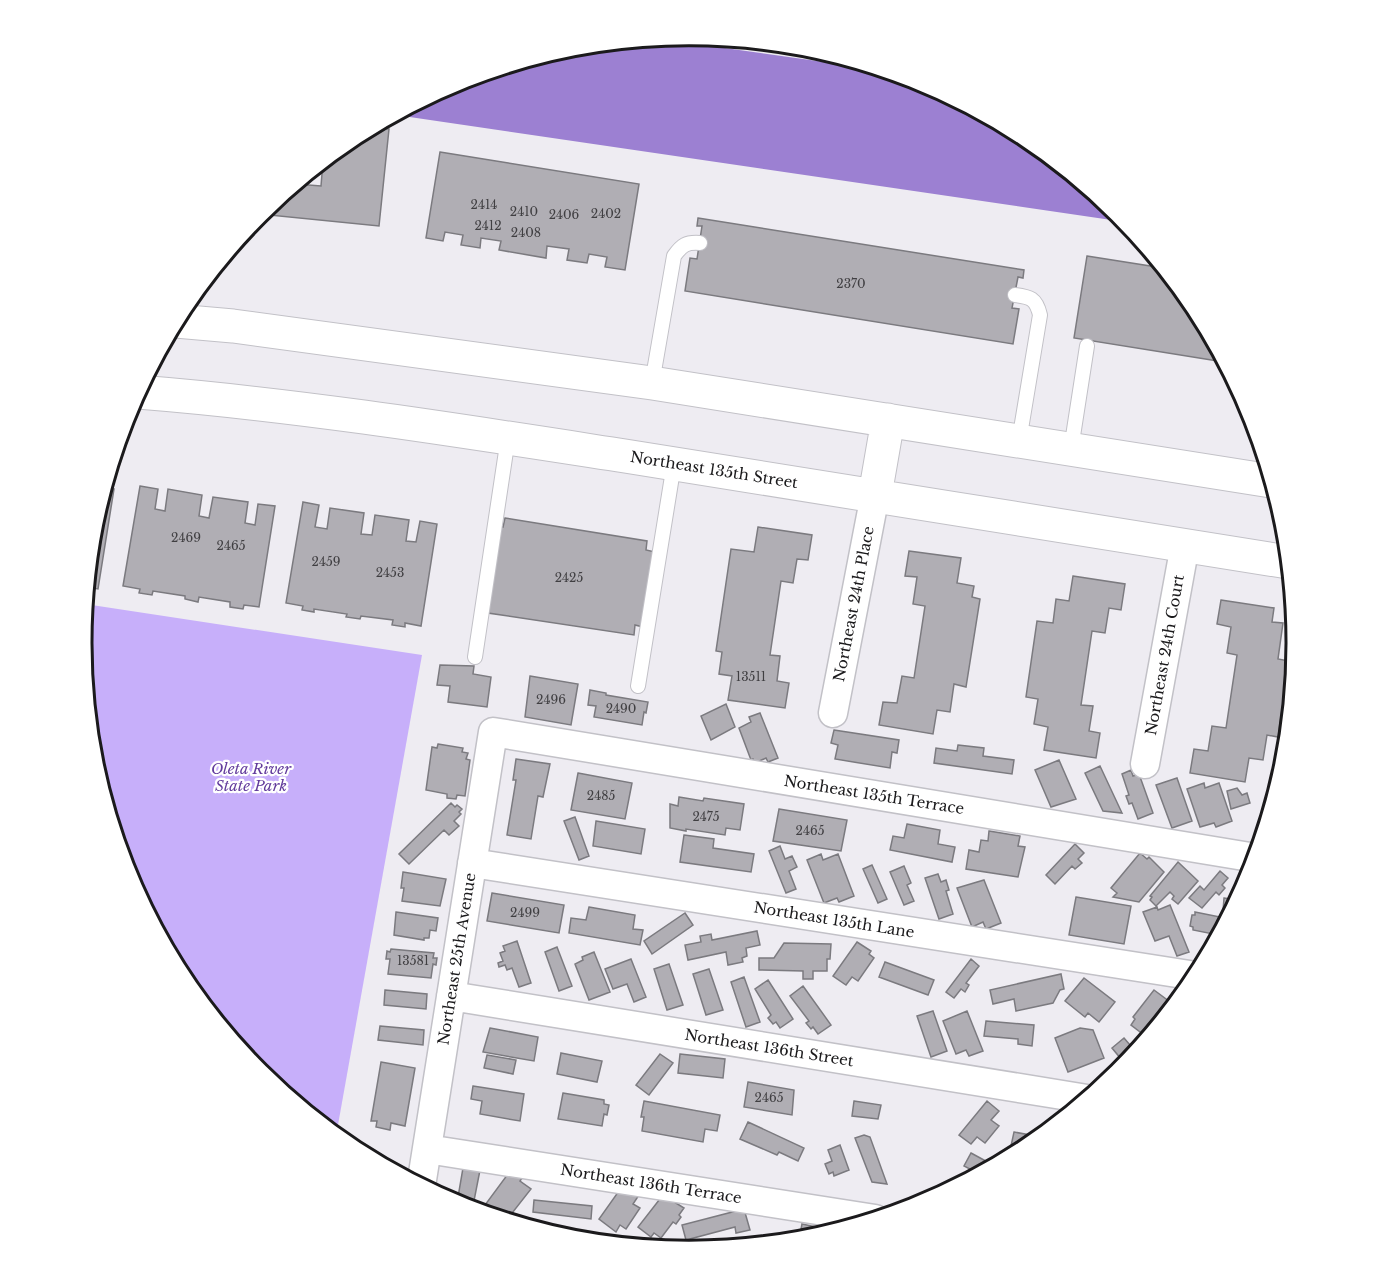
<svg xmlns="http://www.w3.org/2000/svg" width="1378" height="1287" font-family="'Libre Baskerville',serif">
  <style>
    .green { fill: #c7affa }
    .water { fill: #9c80d2 }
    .building { fill: #b0aeb4; stroke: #7b7a7f; stroke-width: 1.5 }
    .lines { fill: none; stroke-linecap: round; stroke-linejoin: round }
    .lane-casing { stroke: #c2c1c7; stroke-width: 16 }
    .street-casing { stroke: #c2c1c7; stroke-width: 31 }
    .secondary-casing { stroke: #c2c1c7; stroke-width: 35 }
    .lane { stroke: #fff; stroke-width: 14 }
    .street { stroke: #fff; stroke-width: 28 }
    .secondary { stroke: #fff; stroke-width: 33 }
    .labels { text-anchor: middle; stroke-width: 4.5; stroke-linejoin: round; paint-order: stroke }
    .number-label { font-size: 12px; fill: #403f42 }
    .street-label { font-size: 15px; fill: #1b1a1c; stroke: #fff }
    .park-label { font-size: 15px; font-style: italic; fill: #623b9c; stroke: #fff }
    .rim { fill: none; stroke: #1b1a1c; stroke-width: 3 }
  </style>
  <rect width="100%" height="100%" fill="#eeecf2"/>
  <path class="green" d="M85,604L422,655L336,1136L259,1073L184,981L128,876L93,762L82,643Z"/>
  <path class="water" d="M661,39L881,70L922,82L1027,139L1119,214L1125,222L396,115L457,82L571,48Z"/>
  <path class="building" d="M373,127L389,129L379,226L259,214L296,184L321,186L323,162L352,138Z
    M440,152L639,184L625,270L605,267L607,257L589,254L587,263L567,260L569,249L547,246L546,258L499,250L501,241L481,238L480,248L461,245L463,235L445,232L443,241L426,238Z
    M698,218L1024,270L1023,278L1018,277L1012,308L1019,309L1013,344L685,291L690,258L697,259L702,226H697Z
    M1087,256L1163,268L1194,306L1224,362L1074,338Z
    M140,486L158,489L155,509L165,511L168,489L202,495L199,516L209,518L213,497L248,502L245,523L255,525L258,504L275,506L259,607L244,605L243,609L230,607V602L199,597L198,602L185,599V596L153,591L152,595L139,593L140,589L123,586Z
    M104,488L114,489L98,589L87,587L93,525Z
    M303,502L319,505L315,527L327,529L330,508L364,513L361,534L372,535L375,515L409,520L406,541L416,542L420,521L437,524L421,626L405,623V627L392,625L393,620L361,616L360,619L346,617L347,614L314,609V612L302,610L303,606L286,603Z
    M505,518L647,541L646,550L655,552L643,627L635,625L634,635L488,613L496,525L503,527Z
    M758,527L812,535L808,560L797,559L793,583L781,581L770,655L780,656L777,681L789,683L785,708L728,700L732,676L719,674L722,652L716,651L731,549L754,552Z
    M909,551L961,558L957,583L974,586L972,597L980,599L966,687L954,684L950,712L937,710L933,734L879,725L883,702L897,703L902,676L914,678L925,606L913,604L917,577L905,576Z
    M1073,576L1125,584L1121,610L1109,608L1105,633L1092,631L1081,705L1093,706L1089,731L1100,733L1096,758L1044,750L1048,727L1034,724L1038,699L1026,697L1037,621L1053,623L1056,599L1069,601Z
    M1221,600L1274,608L1272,622L1283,623L1278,659L1289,661L1278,737L1267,735L1263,760L1249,758L1245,782L1190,773L1194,749L1208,751L1212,726L1226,728L1237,655L1227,653L1231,627L1217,624Z
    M440,665L474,666L473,674L491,677L487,707L448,702L450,686L437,685Z
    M530,676L578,684L571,725L525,717Z
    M590,690L606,693V695L648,702L646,713L644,712L642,725L594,717L596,706L588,705Z
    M726,704L735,727L711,740L701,716Z
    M760,713L778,758L768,762L766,758L755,763L753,759L751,760L739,728L751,722L749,717Z
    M834,730L899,740L897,753L892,752L890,768L835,759L838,745L831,743Z
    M438,744L463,748L462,752L468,753L466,759L470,760L465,796L457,795L456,799L447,798V794L426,790L432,747L437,748Z
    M958,745L984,748L983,756L1014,760L1012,774L934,763L936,748L957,751Z
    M516,759L550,764L543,797L538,796L531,839L507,835L516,780H513Z
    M1059,760L1076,799L1051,807L1035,770Z
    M1100,766L1122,813L1103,811L1085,773Z
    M1131,770L1133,776L1139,774L1153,813L1138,819L1132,803L1129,804L1126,796L1129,795L1122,774Z
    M578,773L632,783L625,819L571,810Z
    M1177,778L1192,821L1172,828L1156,785Z
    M1204,783L1205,788L1219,783L1232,821L1216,827L1214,823L1200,827L1187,789Z
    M1237,788L1242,795L1247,793L1250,803L1231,809L1227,791Z
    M679,797L703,801L704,798L744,804L740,830L726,828L725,835L686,829V831L670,828V804L678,806Z
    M451,803L455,807L457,805L462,809L459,812L461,814L454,821L459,826L449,835L444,830L409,864L399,854Z
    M779,809L847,820L841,851L773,841Z
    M575,817L589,856L579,860L564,821Z
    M596,821L645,829L641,854L593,846Z
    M907,824L940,830L938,844L955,847L952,862L890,850L893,836L904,838Z
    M989,831L1020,836L1018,846L1025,847L1018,877L966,869L969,850L979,852L981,840L988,841Z
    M684,835L714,839L713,848L754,854L751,872L680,862Z
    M1075,844L1084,853L1078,859L1082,863L1075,869L1072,866L1055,884L1046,875Z
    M780,846L785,859L792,856L797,867L789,871L796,889L786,893L769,851Z
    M1140,853L1147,859L1149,857L1164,872L1139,902L1113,897L1117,893L1111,888Z
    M821,854L823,860L838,854L854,896L839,902L837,898L824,903L807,860Z
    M1178,862L1198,881L1178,904L1172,899L1174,896L1170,892L1156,906L1150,900L1152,897L1150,896Z
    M872,865L887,899L878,903L863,869Z
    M904,866L911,883L907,885L914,901L904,905L890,872Z
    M1220,871L1228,878L1222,885L1225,888L1219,895L1216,892L1202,908L1189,898L1200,886L1204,890Z
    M403,872L446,879L440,906L402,901L404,888H401Z
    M938,874L941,882L946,880L949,890L946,891L953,914L939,919L925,878Z
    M984,880L1001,923L986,929L983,922L972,927L957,888Z
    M492,893L564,905L559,933L487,921Z
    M1076,897L1131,906L1124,944L1069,935Z
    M1224,898L1238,900L1231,912L1223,911Z
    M1170,905L1189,952L1177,956L1169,936L1155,941L1143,912L1157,907L1158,910Z
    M589,907L635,915L633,929L643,930L640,945L569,933L571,918L586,920Z
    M396,912L438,918L436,931L430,930L429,938H424V940L394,935Z
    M1195,912L1225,918L1218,935L1193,930V927L1190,926L1192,915H1195Z
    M685,913L693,925L652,954L644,941Z
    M757,931L760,945L746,948L747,956L742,958L743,962L728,965L726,952L688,960L685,945L701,942L700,936L711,934L712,940Z
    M1209,936L1217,938L1209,953H1206Z
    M517,941L531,983L519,987L512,968L507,970L505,965L499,967L498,963L503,961L500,953L505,951L503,946Z
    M857,942L871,951L869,954L874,958L858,981L852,977L846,985L833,976Z
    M784,943L831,944L830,959H827V971H813V979H803V971L759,970V958H774Z
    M557,947L572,986L559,991L545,952Z
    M391,949L434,953L433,958H437L436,965L433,964L431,978L388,974L390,959H386L387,951L390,952Z
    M594,952L610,992L589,1000L575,964L583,960L582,957Z
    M631,959L646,997L634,1002L627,984L613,989L605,969Z
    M971,959L979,966L966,983L969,985L965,992L961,989L954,998L946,992Z
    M885,962L934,980L928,995L879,977Z
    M669,964L683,1005L667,1010L654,969Z
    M709,969L723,1010L706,1015L693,974Z
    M1061,974L1064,989L1060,990L1053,1003L1016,1011L1014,999L993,1004L990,990Z
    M744,977L760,1022L746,1027L731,982Z
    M1084,978L1115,1002L1099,1022L1088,1013L1085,1017L1065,1001Z
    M768,980L793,1019L780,1028L776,1022L773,1024L768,1018L771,1015L755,989Z
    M803,986L831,1025L818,1034L813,1027L811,1029L806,1023L809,1021L790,996Z
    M385,990L427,994L426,1009L384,1005Z
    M1154,990L1174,1005L1152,1032L1148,1029L1144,1035L1131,1025L1135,1019L1133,1017Z
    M933,1011L947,1051L931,1057L917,1016Z
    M967,1011L983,1051L969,1056L966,1050L956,1054L943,1021Z
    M986,1021L1034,1025L1032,1046L1018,1044V1039L984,1036Z
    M380,1026L424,1030L423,1045L378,1040Z
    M490,1028L538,1037L534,1061L483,1052Z
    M1080,1028L1093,1030L1104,1058L1068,1072L1055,1038Z
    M1124,1038L1136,1052L1126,1065L1112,1048Z
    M561,1053L602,1061L597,1082L557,1074Z
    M660,1054L673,1063L649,1095L636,1085Z
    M680,1054L725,1059L723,1078L678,1073Z
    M487,1055L516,1060L513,1074L484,1068Z
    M381,1062L415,1068L405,1126L391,1123L390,1130L376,1127L377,1121H371Z
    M748,1082L794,1090L792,1115L744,1107Z
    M473,1086L524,1094L520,1121L480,1114L482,1101L471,1099Z
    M563,1093L604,1100V1104L609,1105L607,1115L604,1114L602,1126L558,1119Z
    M644,1101L720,1115L717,1131L705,1129L703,1142L642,1131L644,1117H641Z
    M854,1101L881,1105L878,1119L852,1116Z
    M987,1101L999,1111L991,1120L999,1126L985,1143L977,1137L971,1144L959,1135Z
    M748,1122L804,1148L798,1161L779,1152L777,1155L740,1139Z
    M1014,1132L1041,1137L1026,1149L1011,1146Z
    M864,1135L870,1137L887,1184L872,1182L855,1138Z
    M840,1145L849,1170L834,1176L833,1172L829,1174L825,1164L832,1161L828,1150Z
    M971,1153L995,1166L979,1174L964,1166Z
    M464,1162L481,1165L473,1206L457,1203Z
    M511,1170L522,1178L520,1181L531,1189L509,1217L498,1209L496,1213L485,1205Z
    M626,1181L641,1192L633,1204L640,1208L626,1229L620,1225L616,1232L599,1219Z
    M663,1195L684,1208L679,1215L681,1217L676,1224L673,1222L661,1238L654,1233L651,1237L638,1227Z
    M534,1200L592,1206L591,1219L533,1212Z
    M744,1209L750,1230L736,1233L735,1227L686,1240L682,1225Z
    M802,1224L835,1231L799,1240Z
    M584,1233L588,1241L570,1239Z
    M782,1234L790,1236L789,1241L770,1243L771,1238L781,1240Z
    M623,1238L626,1245L610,1243Z"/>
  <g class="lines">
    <defs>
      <path id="lane" d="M1015,295C1030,297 1036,298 1040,315L1019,441
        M652,383L674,256C682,245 686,242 700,243
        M1071,449L1087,346
        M475,657L508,438
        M638,686L674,464"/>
      <path id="street" d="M833,713L875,495
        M1145,764L1185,545
        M472,863L1196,976
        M451,996L1087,1099
        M427,1149L875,1219
        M421,1186L493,732L1256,858"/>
      <path id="secondary" d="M176,321L233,326L652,383L1271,481
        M138,392C301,405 463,431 625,456C846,491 1067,527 1288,562
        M875,495L888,420"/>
    </defs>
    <use href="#lane" class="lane-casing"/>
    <use href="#street" class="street-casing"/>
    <use href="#secondary" class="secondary-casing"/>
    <use href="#lane" class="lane"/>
    <use href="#street" class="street"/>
    <use href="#secondary" class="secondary"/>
  </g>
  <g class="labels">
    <g class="number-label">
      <text x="484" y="209">2414</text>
      <text x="524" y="216">2410</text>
      <text x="606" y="218">2402</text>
      <text x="564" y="219">2406</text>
      <text x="488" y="230">2412</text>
      <text x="526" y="237">2408</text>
      <text x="851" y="288">2370</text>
      <text x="186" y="542">2469</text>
      <text x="231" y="550">2465</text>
      <text x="326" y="566">2459</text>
      <text x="390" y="577">2453</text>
      <text x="569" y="582">2425</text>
      <text x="751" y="681">13511</text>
      <text x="551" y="704">2496</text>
      <text x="621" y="713">2490</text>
      <text x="601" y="800">2485</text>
      <text x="706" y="821">2475</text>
      <text x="810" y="835">2465</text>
      <text x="525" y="917">2499</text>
      <text x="413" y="965">13581</text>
      <text x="769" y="1102">2465</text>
    </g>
    <g class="street-label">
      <text transform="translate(714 470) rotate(9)" y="5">Northeast 135th Street</text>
      <text transform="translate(854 604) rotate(-79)" y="5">Northeast 24th Place</text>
      <text transform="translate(1165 655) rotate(-80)" y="5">Northeast 24th Court</text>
      <text transform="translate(874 795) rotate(9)" y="5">Northeast 135th Terrace</text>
      <text transform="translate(834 920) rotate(9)" y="5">Northeast 135th Lane</text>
      <text transform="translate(457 959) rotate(-81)" y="5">Northeast 25th Avenue</text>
      <text transform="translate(769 1048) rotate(9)" y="5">Northeast 136th Street</text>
      <text transform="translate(651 1184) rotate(9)" y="5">Northeast 136th Terrace</text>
    </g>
    <g class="park-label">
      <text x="251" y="774">Oleta River<tspan x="251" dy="17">State Park</tspan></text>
    </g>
  </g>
  <path d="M0 0H1378V1287H0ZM92 643a597 597 0 1 1 1194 0a597 597 0 1 1-1194 0Z" fill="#fff" fill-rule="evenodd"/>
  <path class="rim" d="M92 643a597 597 0 1 1 1194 0a597 597 0 1 1-1194 0Z"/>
</svg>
